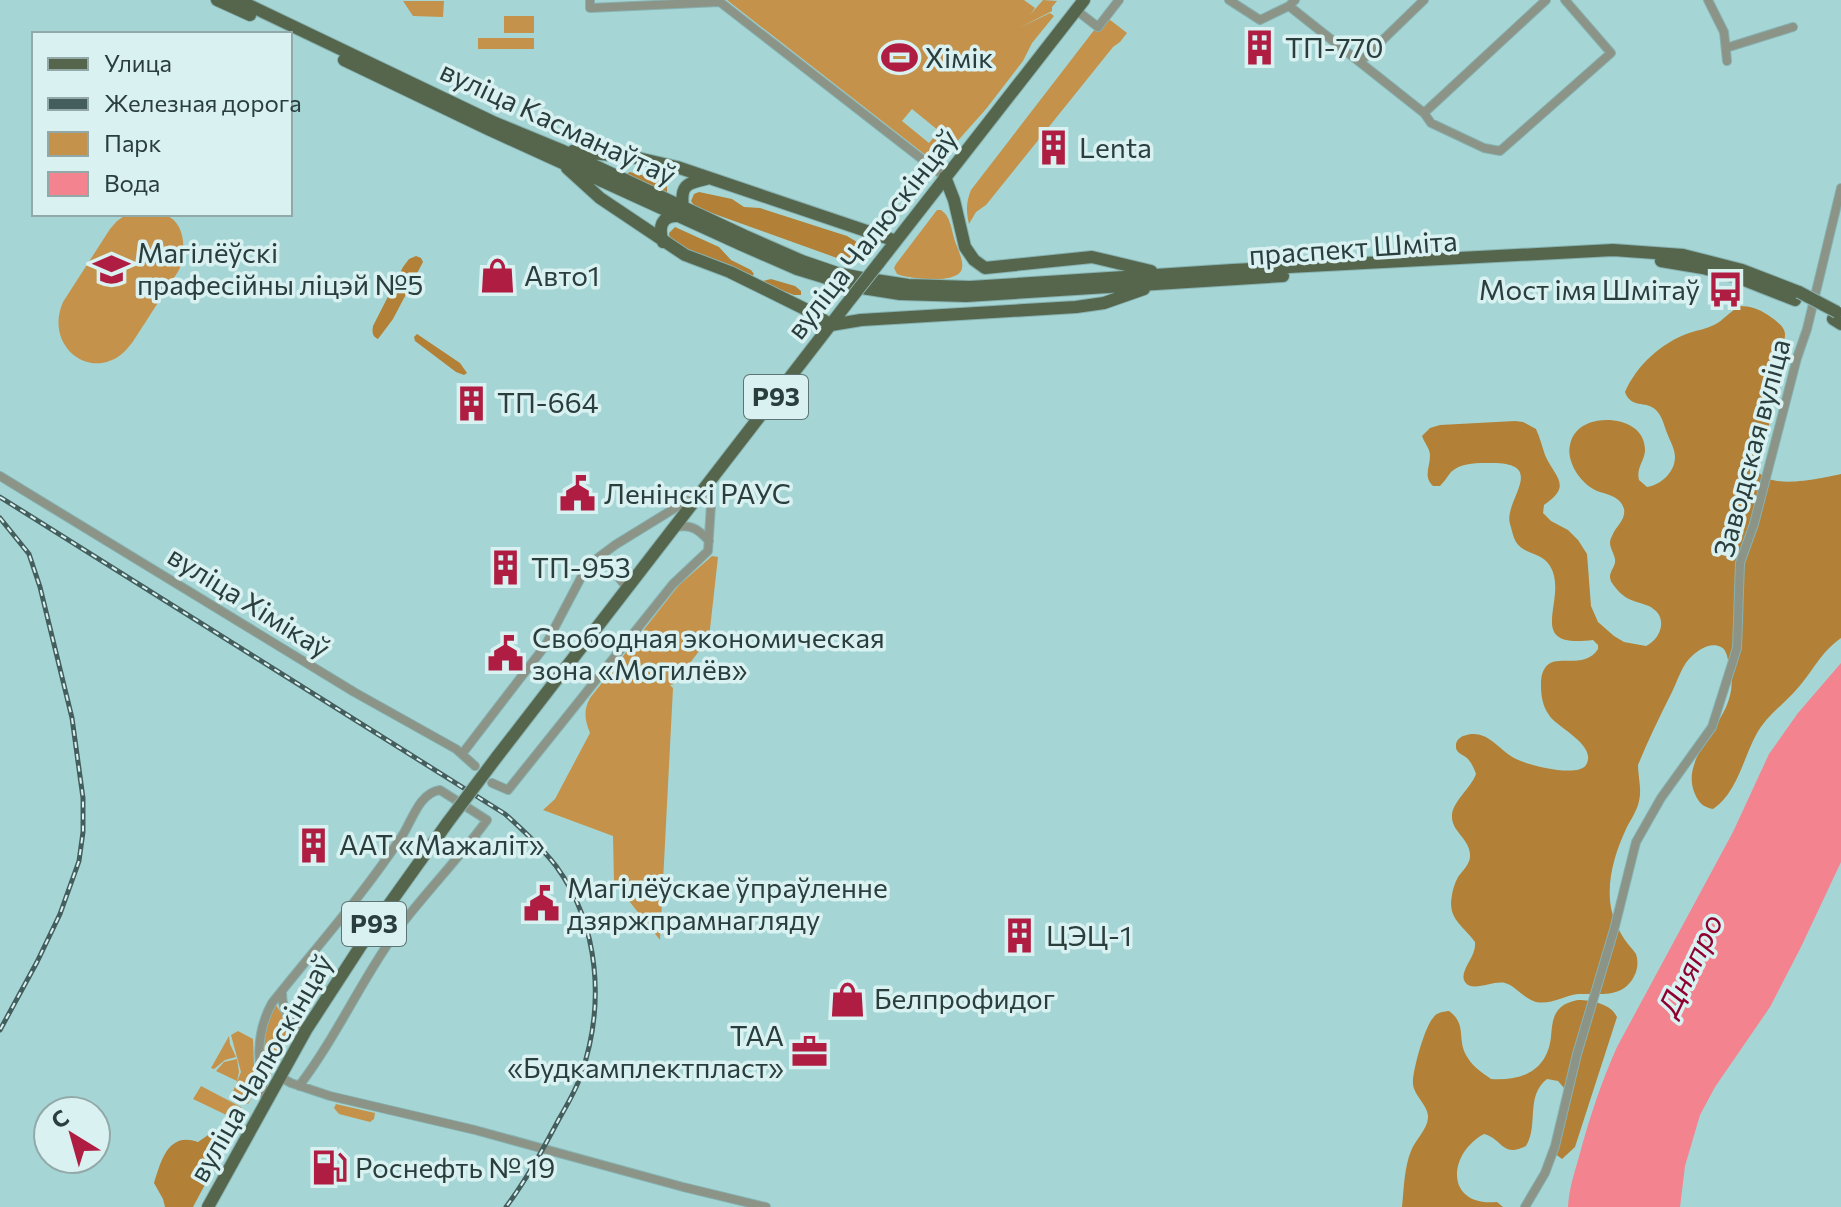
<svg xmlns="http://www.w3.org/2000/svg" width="1841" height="1207" font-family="Commissioner,sans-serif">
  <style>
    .green { fill: #c4924a; fill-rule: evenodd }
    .forest { fill: #b28036 }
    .water { fill: #f2838f }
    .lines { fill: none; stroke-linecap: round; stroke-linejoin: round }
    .street-casing { stroke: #87b2b1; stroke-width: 10 }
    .primary-casing { stroke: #87b2b1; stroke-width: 14 }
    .street { stroke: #8b9486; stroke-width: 8 }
    .primary { stroke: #56664d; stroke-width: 12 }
    .rail-casing { stroke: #445e5e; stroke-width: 5 }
    .rail { stroke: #d9f1f1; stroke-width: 2; stroke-dasharray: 6; stroke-linecap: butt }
    .primary-bridge-casing { stroke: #87b2b1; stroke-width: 14; stroke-linecap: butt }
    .primary-bridge { stroke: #56664d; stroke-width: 12 }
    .labels { text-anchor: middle; stroke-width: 7; stroke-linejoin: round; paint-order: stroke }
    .shield { fill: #d9f1f1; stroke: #5e7474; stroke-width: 2 }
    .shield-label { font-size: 26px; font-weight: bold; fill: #2a3e3e }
    .poi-label { font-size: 28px; fill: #2a3e3e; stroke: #d9f1f1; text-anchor: start }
    .street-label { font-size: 28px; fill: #2a3e3e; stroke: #d9f1f1 }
    .water-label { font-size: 30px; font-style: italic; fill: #8f002e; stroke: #d9f1f1 }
  </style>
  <rect width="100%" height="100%" fill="#a5d6d5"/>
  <path class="green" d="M727,0H1024L1035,8L1030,15L1043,0L1057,1L1052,7V11L1019,28L1050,13L1054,16L1032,43L1023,61L986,109L938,163L923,153ZM912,109L939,131L929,143L902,121Z
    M403,1H444L443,17L413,16Z
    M504,16H534V33H504Z
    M1105,16L1127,33L1120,42L1113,47L986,205L976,212L969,224C966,211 966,202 971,190Z
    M478,38H534V49H478Z
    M937,210H941C950,216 951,227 954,238C956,246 964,260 962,268C960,285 909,279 897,274L894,268L896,264Z
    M127,214C137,214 150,212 161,214C186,218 187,252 179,270C168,288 156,305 145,323C138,333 132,345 123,353C89,382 44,345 63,302L110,229L117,221Z
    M712,556L718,557L709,638L674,684L670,685L673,688L660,940L614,882L613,836L543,810L555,799L590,733C585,720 583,711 590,698L679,585Z
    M276,1005L287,1022L295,1028L269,1076L266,1073C264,1049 260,1024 276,1005Z
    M238,1031L253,1039L255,1092L248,1104L231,1096L241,1072L231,1035Z
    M229,1036L230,1044L236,1057L225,1060L214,1069L211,1068Z
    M237,1059L239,1072L237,1081L216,1071L224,1062Z
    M201,1086L241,1107L243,1113L239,1121L193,1099Z
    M336,1104L375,1113L374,1119L370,1122L339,1114L334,1108Z"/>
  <path class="forest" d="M630,172L660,180L667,185V192L665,195L626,174Z
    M699,192L732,199L744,207L760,208L847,236L857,242L862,252L859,260L851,263L695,207L691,201L694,194Z
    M675,227L719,247L731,260L751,270L754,274L751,277L670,241L669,233Z
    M416,256L421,258L423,262L393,319L378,339C372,336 372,332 373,326L403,267L409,259Z
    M771,279L795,286L801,291V295H794L765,284L763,281Z
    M1740,306C1750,306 1759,309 1768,315C1796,334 1782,336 1778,362C1778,368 1778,374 1776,380C1773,387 1767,395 1767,403C1767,409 1771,414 1770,421C1768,435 1755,446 1755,460C1754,495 1822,478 1841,474V638C1819,654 1814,670 1797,689C1783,705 1766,716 1756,735C1743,759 1737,793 1713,809C1703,807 1699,803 1695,794C1680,761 1720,730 1729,699C1733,687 1732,675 1729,663C1727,658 1727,650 1721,647C1710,641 1696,651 1689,659C1681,668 1677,682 1672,692C1660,716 1648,740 1638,765C1638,777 1642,789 1639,801C1637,811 1631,819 1626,829C1616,851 1608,875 1610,900C1611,914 1617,928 1625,940C1628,945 1633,949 1636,954C1638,960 1638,966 1636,972C1625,1000 1600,993 1578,994C1563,996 1551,1005 1536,1002C1524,999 1516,986 1505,983C1493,980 1472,993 1465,982C1458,971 1477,957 1475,942C1463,925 1447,919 1452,895C1453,888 1455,883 1458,877C1463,870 1470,864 1470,856C1471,840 1452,832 1452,817C1451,803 1471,788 1476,774C1474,768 1471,762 1467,758C1462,754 1455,753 1456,745C1456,741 1459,738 1463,736C1487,727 1498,750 1516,759C1528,765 1578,778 1586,765C1598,745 1557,728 1549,715C1543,707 1541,696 1541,686C1541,680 1541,674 1545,668C1555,652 1584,671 1598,649V645L1593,640C1521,649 1570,599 1550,566C1542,552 1524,555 1516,542C1513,537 1512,530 1510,524C1503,501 1549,463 1492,463C1478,463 1462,462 1451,472C1447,477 1444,482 1440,486H1433C1423,476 1430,468 1430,455C1430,449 1424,442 1422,436L1430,428L1440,425L1515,421L1523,422L1536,429C1540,438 1542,446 1545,455C1555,478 1573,485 1544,505L1543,513L1551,521L1568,530L1578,540L1587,554L1591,606L1598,622L1614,636L1624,642L1646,646C1659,640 1667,622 1656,611C1645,600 1629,606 1615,587C1612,583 1610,581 1610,576C1611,569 1616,566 1615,559C1613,550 1607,545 1612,536C1616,526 1626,520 1624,509C1620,495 1606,495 1595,490C1580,483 1566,461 1570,445C1572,434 1579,427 1589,423C1610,415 1646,422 1645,451C1644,462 1636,468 1639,480L1647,487C1661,485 1675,472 1675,457C1675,449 1670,441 1667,433C1664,425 1662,416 1656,410C1645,400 1631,409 1625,392C1637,365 1661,343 1689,333C1698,330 1706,329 1714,325C1724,320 1730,311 1740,306Z
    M417,334L460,363L467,373L464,375L456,372L415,341L414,337Z
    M1578,1000C1592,1000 1611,1004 1617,1017L1575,1147L1562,1159L1554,1153L1564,1088L1558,1081L1547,1079C1525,1096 1539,1125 1526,1146C1502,1158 1503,1139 1484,1134C1447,1154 1445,1207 1497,1202L1503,1207H1402C1404,1189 1404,1168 1411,1151C1415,1140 1427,1130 1428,1118C1429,1106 1414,1096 1413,1084C1412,1072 1425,1026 1433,1018C1437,1012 1442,1012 1449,1011C1467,1024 1457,1038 1466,1055C1471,1065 1481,1072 1491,1079C1522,1081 1547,1071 1551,1037C1552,1026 1552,1015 1561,1007C1566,1003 1572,1001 1578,1000Z
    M211,1133L221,1138L225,1147L193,1207H165L163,1199L154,1183C161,1161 168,1131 198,1142Z"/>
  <path class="water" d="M1841,663V862L1801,947L1770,1007L1715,1087L1700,1115L1685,1166L1680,1207H1568C1569,1189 1574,1174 1579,1157C1589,1119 1601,1083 1617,1047L1733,832L1769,754L1798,713Z"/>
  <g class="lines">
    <defs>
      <path id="street" d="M590,0V8L720,2
        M720,0V2L945,177
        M1229,0L1260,20L1289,6L1295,0
        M1708,0L1724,32L1727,61
        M1289,6L1424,113L1431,123L1484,148L1500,151L1611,53L1565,0
        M1076,10L1098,27L1119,0
        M1726,48L1793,27
        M1360,62L1424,0
        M1424,113L1546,0
        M0,476L354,692L456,749L475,766
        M676,527C692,524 699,530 709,541
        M599,557L612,569L627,588
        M462,754L545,646L585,570L599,557L615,545L693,497
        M492,783L508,790L673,584L708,551L711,505L706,488L704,489
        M282,991C282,1013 288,1019 306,1030
        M280,1077L291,1083L330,1096L475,1130L683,1187L766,1207
        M266,1101C258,1066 254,1036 272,1003C315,949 364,894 402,836C412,821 419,793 440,790L487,820C460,857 429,889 401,925C363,976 338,1035 299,1086
        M1525,1207L1545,1173L1555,1146L1577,1054L1614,930L1636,842L1661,798L1712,727L1737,648L1740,563L1754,524L1797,358L1807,329L1841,188"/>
      <path id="primary" d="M217,0L250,15
        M238,0L493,122L561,150L745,236L802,261L837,273L862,278L908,285L970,287L1233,270L1613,250L1683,255L1742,270L1799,292
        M344,60L488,129L742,245L797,269L856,287L900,294L966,296L1283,276
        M573,151L638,158L677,167L896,241
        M567,168L600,198L685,255L730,272L811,312L831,325L861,320L1076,307L1104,303L1144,289
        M945,177L954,200L965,247L974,260L985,268L1092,257L1151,271
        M683,208C680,186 686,183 706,179
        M663,242C658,228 661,215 678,216
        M1661,261L1703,268L1739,278L1795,300
        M878,264L1084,0
        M1833,319L1841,324
        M496,758L845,306
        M208,1207L306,1030L373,927L448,822"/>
    </defs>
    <use href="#street" class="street-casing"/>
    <use href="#primary" class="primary-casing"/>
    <use href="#street" class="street"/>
    <use href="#primary" class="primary"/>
    <defs>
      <path id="rail" d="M0,497L505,814C523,830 541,847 556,866C600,926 605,1006 581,1075C576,1090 567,1105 559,1119C543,1149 527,1179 506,1207
        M0,518L29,554L40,587L72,718L83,798V832L79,861L60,914L37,962L0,1030"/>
    </defs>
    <use href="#rail" class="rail-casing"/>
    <use href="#rail" class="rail"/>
    <defs>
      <path id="primary-bridge" d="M1799,292L1837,312
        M845,306L878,264
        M448,822L496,758"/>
    </defs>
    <use href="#primary-bridge" class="primary-bridge-casing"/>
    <use href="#primary-bridge" class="primary-bridge"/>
  </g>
  <defs>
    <symbol id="building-bare" viewBox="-9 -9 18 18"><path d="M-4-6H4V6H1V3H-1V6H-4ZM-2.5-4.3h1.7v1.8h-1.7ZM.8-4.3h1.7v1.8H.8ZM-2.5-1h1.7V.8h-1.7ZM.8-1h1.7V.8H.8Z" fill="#b01d42" stroke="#d9f1f1" stroke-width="2.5" paint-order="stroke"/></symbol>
    <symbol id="stadium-bare" viewBox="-9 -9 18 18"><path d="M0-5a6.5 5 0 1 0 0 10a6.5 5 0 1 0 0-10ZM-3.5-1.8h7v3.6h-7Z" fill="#b01d42" stroke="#d9f1f1" stroke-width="2.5" paint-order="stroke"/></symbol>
    <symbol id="university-bare" viewBox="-9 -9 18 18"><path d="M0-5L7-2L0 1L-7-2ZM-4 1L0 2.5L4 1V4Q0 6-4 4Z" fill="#b01d42" stroke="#d9f1f1" stroke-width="2.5" paint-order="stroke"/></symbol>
    <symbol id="shop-bare" viewBox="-9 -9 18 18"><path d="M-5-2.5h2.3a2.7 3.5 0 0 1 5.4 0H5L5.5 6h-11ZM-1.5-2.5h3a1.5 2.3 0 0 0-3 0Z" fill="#b01d42" stroke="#d9f1f1" stroke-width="2.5" paint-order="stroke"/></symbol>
    <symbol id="bus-bare" viewBox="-9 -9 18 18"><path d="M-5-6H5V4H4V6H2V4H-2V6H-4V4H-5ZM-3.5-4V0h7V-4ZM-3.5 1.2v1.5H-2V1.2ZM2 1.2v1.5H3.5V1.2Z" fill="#b01d42" stroke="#d9f1f1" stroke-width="2.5" paint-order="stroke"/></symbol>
    <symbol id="civic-bare" viewBox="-9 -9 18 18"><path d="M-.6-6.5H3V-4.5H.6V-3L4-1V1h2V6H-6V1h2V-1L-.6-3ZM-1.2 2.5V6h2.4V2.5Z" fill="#b01d42" stroke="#d9f1f1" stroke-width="2.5" paint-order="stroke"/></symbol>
    <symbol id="office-bare" viewBox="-9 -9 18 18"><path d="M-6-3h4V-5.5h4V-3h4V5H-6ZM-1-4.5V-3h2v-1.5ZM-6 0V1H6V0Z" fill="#b01d42" stroke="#d9f1f1" stroke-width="2.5" paint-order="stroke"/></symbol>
    <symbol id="fuel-bare" viewBox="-9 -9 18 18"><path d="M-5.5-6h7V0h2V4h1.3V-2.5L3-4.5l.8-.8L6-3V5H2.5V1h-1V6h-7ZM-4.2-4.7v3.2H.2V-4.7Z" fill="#b01d42" stroke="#d9f1f1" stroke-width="2.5" paint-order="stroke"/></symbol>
  </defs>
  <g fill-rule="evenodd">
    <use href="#building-bare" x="1234" y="22" width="51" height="51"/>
    <use href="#stadium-bare" x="874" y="32" width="51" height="51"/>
    <use href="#building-bare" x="1028" y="122" width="51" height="51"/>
    <use href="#university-bare" x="86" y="244" width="51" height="51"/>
    <use href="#shop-bare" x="472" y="250" width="51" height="51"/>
    <use href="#bus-bare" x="1700" y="264" width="51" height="51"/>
    <use href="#building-bare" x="446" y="378" width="51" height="51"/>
    <use href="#civic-bare" x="552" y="468" width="51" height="51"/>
    <use href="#building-bare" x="480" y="542" width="51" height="51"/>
    <use href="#civic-bare" x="480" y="628" width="51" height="51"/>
    <use href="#building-bare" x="288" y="820" width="51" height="51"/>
    <use href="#civic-bare" x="516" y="878" width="51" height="51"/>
    <use href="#building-bare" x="994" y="910" width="51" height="51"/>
    <use href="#shop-bare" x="822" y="974" width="51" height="51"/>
    <use href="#office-bare" x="784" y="1026" width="51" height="51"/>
    <use href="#fuel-bare" x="304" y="1142" width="51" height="51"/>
  </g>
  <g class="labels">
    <g class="shield">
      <rect x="744" y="375" width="64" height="44" rx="6"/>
      <rect x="342" y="902" width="64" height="44" rx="6"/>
    </g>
    <g class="shield-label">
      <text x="776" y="406">Р93</text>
      <text x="374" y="933">Р93</text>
    </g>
    <g class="poi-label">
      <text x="1285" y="58">ТП-770</text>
      <text x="925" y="68">Хімік</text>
      <text x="1079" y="158">Lenta</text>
      <text x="137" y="263">Магілёўскі<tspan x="137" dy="32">прафесійны ліцэй №5</tspan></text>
      <text x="524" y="286">Авто1</text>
      <text x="1700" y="300" text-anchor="end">Мост імя Шмітаў</text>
      <text x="497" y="413">ТП-664</text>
      <text x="604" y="504">Ленінскі РАУС</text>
      <text x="531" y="578">ТП-953</text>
      <text x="532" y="648">Свободная экономическая<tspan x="532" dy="32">зона «Могилёв»</tspan></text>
      <text x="339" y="855">ААТ «Мажаліт»</text>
      <text x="567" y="898">Магілёўскае ўпраўленне<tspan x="567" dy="32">дзяржпрамнагляду</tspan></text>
      <text x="1046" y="946">ЦЭЦ-1</text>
      <text x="874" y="1009">Белпрофидог</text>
      <text x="784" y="1046" text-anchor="end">ТАА<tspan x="784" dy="32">«Будкамплектпласт»</tspan></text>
      <text x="355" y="1178">Роснефть № 19</text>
    </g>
    <g class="street-label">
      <text transform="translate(558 123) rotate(25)" y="10">вуліца Касманаўтаў</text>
      <text transform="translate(872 234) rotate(-52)" y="10">вуліца Чалюскінцаў</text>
      <text transform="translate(1353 248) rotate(-4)" y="10">праспект Шміта</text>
      <text transform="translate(1752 448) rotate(-75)" y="10">Заводская вуліца</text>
      <text transform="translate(249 602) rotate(32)" y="10">вуліца Хімікаў</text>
      <text transform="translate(261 1068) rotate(-60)" y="10">вуліца Чалюскінцаў</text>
    </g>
    <g class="water-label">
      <text transform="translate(1691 965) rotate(-64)" y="10">Дняпро</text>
    </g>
  </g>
  <rect x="32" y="32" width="260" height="184" fill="#d9f1f1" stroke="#93a9a9" stroke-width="2"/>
  <rect x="48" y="58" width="40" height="12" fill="#56664d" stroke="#93a9a9" stroke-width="2"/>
  <text x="104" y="72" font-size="24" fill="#2a3e3e">Улица</text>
  <rect x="48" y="98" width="40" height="12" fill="#445e5e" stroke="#93a9a9" stroke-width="2"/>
  <text x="104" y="112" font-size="24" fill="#2a3e3e">Железная дорога</text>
  <rect x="48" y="132" width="40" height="24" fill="#c4924a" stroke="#93a9a9" stroke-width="2"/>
  <text x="104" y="152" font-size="24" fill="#2a3e3e">Парк</text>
  <rect x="48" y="172" width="40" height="24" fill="#f2838f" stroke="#93a9a9" stroke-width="2"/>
  <text x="104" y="192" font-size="24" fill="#2a3e3e">Вода</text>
  <g transform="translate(72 1135) rotate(323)"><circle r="38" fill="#d9f1f1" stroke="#93a9a9" stroke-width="2"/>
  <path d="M0-6L14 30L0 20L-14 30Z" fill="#b01d42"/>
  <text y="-12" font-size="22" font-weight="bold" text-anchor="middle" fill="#2a3e3e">С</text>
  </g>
</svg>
